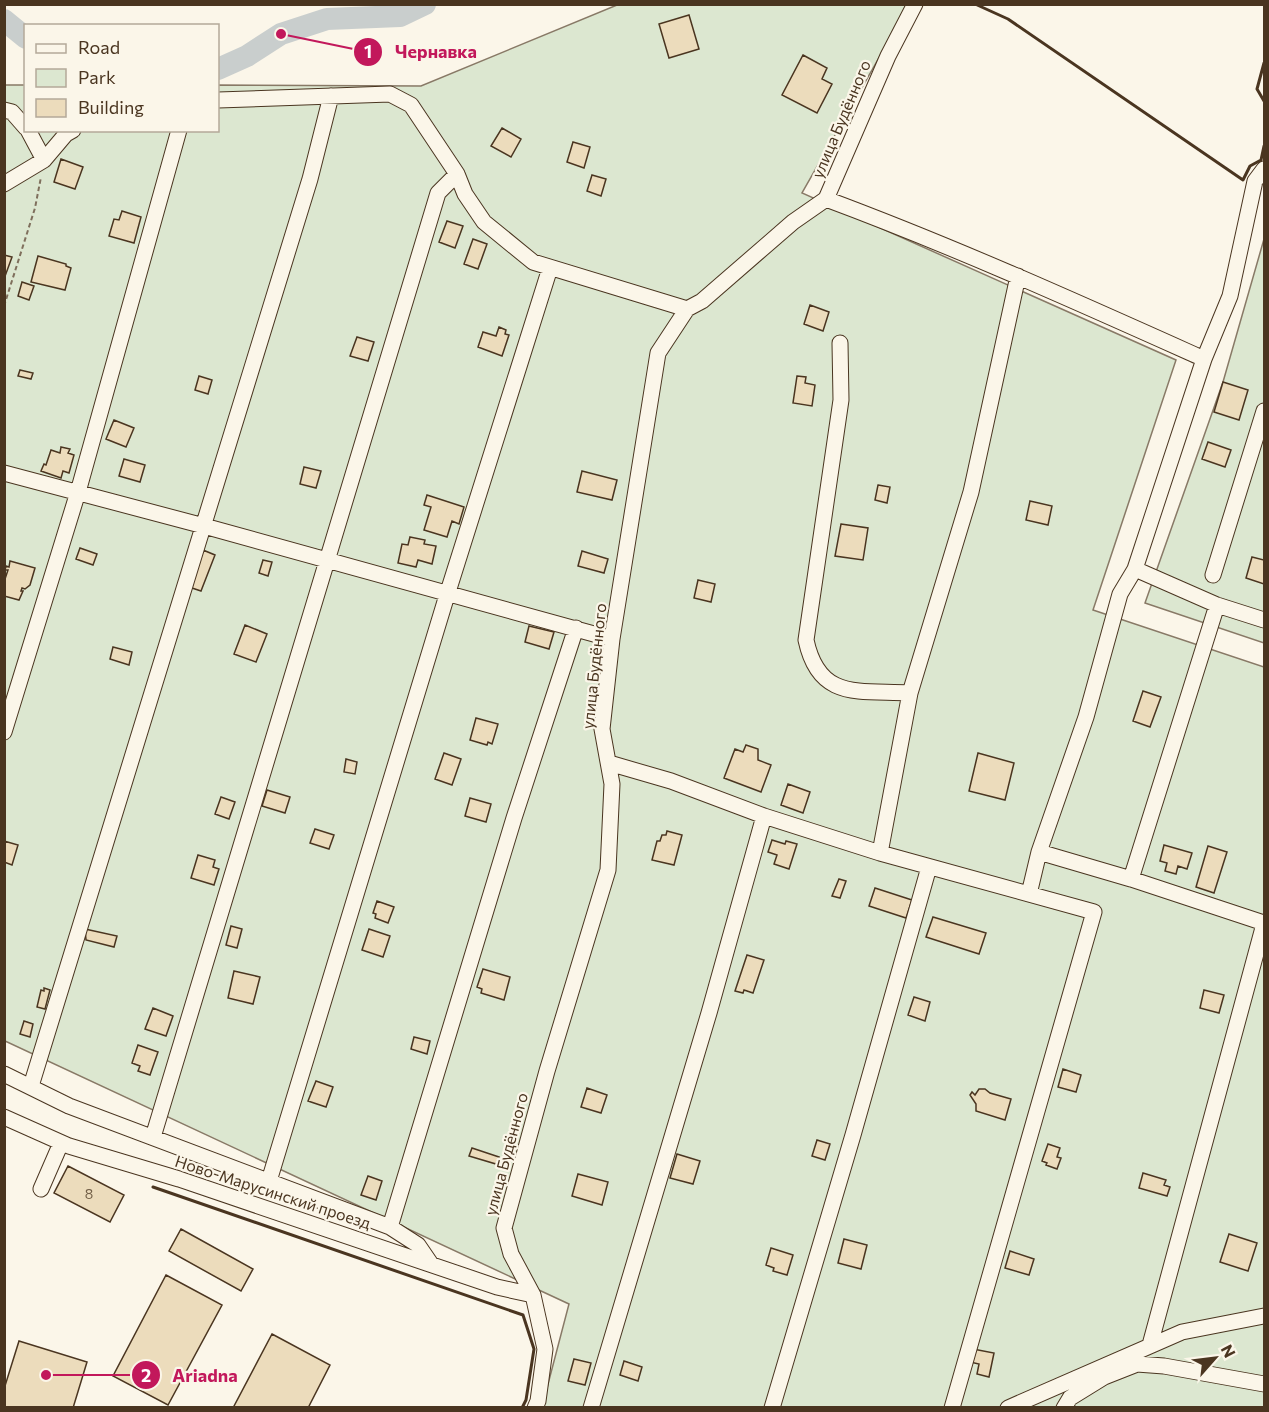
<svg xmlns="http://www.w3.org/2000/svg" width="1269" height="1412" font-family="Commissioner,sans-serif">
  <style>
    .green { fill: #dce7d0; stroke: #887966; stroke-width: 1.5 }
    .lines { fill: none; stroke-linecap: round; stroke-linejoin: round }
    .river { stroke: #c9cecd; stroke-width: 22 }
    .building { fill: #ecdcbc; stroke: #4a3520; stroke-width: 1.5 }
    .minor-casing { stroke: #4a3520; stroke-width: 17 }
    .path { stroke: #7f6f5c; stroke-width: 2; stroke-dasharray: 4.5 3; stroke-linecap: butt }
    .minor { stroke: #fbf6e9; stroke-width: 15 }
    .wall { stroke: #4a3520; stroke-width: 3 }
    .labels { text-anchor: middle; stroke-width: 4.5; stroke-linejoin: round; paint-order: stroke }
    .number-label { font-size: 14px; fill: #725f47 }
    .street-label { font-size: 16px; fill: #4a3520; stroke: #fbf6e9 }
    .leader { fill: none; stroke: #c2185b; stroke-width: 2 }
    .callout-dot { fill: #c2185b; stroke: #fbf6e9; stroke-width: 2 }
    .mark-label { font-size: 18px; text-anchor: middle; font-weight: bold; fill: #fff }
    .callout-label { font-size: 18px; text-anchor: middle; font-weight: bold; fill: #c2185b; stroke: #fbf6e9; stroke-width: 4.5; stroke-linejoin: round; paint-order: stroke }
  </style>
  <rect width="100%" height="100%" fill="#fbf6e9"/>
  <path class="green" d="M617,5H909L802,193L1176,360L1093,610L1264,667V1407H542L569,1304L5,1041V85H25L26,130H218V85L421,86Z
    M1264,239V643L1145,603L1223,382Z"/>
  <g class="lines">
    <path class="river" d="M4,20L26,38
      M218,69L247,56L281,34L327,19L400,16L425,4"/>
  </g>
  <path class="building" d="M689,15L699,49L669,58L659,24Z
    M803,55L827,68L822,79L832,84L817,113L782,95Z
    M502,128L521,139L511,157L491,146Z
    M573,142L590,147L584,168L567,162Z
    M61,159L83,167L75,189L54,182Z
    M592,175L606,179L601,196L587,191Z
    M122,211L141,217L134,243L109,236L114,219L119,220Z
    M447,221L463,226L455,248L439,242Z
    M473,239L487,244L478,269L464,264Z
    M4,255L12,257L4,279Z
    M38,256L66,264V266L71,268L65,290L31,282Z
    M22,282L34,286L29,300L18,296Z
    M810,305L829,312L823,331L804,324Z
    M499,327L506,330L505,334L509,335L502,356L478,347L483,332L496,336Z
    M357,337L374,342L368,361L350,356Z
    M20,370L33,373L31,379L18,376Z
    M199,376L212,380L208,394L195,390Z
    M797,376L806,377L805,383L815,385L812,406L793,403Z
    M1223,382L1248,390L1239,420L1214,412Z
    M114,420L134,428L126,447L106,439Z
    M1208,442L1231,450L1225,467L1202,459Z
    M61,447L70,449L68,453L74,455L69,473L63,471L61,478L41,471L44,464L46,465L51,450L60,453Z
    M124,459L145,465L140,482L119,476Z
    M304,467L321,471L316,488L300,484Z
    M582,471L617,480L612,500L577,492Z
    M878,485L890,487L887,503L875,500Z
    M427,495L464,507L459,524L452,521L447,537L424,530L431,507L424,505Z
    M1030,501L1052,506L1048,525L1026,520Z
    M841,524L868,528L863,560L835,556Z
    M410,537L425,540L424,544L436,546L432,564L418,560L416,567L398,563L402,544L408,545Z
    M80,548L97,554L93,565L76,559Z
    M203,550L215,555L201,591L189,587Z
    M582,551L608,559L604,573L578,566Z
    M1252,557L1264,560V584L1246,578Z
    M263,560L272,562L268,576L259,573Z
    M10,561L35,568L30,585L25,589L22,588L21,591H23L19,600L4,596V582L8,570H5L6,566L9,567Z
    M698,580L715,584L711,602L694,598Z
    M245,625L267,634L256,662L234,654Z
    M529,626L554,632L549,649L525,642Z
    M113,647L132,652L129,665L110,659Z
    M1143,691L1161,697L1150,727L1133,721Z
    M476,718L498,724L492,744L488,742L487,745L470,740Z
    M746,745L758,749V760L771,765L761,792L724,778L735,749L743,752Z
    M444,753L461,759L452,785L435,779Z
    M978,753L1014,763L1005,800L969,791Z
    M346,759L357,762L355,774L344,772Z
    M788,784L810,792L803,813L781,805Z
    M267,790L290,797L285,813L262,806Z
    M221,797L235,802L229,819L215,814Z
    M470,798L491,804L486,822L465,816Z
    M315,829L334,835L329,849L310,843Z
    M667,831L682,835L674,865L652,860L657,841H660L662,835H666Z
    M772,840L785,844L786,841L797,844L789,869L774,864L777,855L768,852Z
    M4,841L18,845L12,865L4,862Z
    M1164,845L1192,853L1187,869L1178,866L1176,874L1165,871L1167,863L1160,861Z
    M1208,846L1227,852L1214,893L1196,887Z
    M198,855L215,860L213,867L219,869L214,885L191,878Z
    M839,879L846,881L840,898L832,896Z
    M875,888L912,900L906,918L869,906Z
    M377,901L394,907L388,923L375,918L376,914L373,913Z
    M933,917L986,933L979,954L926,937Z
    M231,926L242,929L237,948L226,945Z
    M85,929L117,936L114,947L86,940Z
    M369,929L390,936L383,957L362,950Z
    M747,955L764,960L753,993L744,990L743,993L735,991Z
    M483,969L510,977L504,1000L481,993L482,989L477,987Z
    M234,971L260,977L253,1004L228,998Z
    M44,988L50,990L45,1009L37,1007L41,990L44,991Z
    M1204,990L1224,995L1219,1013L1200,1008Z
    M914,997L930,1002L925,1021L908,1015Z
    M153,1008L173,1016L166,1036L145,1029Z
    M24,1021L33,1024L30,1037L20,1034Z
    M414,1037L430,1041L427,1054L411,1049Z
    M138,1045L158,1052L150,1075L138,1071L140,1066L132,1063Z
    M1063,1069L1081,1075L1076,1092L1058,1087Z
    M316,1081L333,1087L326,1107L308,1101Z
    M587,1088L607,1095L601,1113L581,1107Z
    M979,1089H985L990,1093L1011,1099L1005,1120L976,1111V1104L970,1095L972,1092L975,1095Z
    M817,1140L830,1144L825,1160L812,1156Z
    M1048,1144L1060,1148L1057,1157L1061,1158L1057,1169L1046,1165L1047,1163L1042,1161Z
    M472,1148L499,1157L496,1164L469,1156Z
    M677,1154L700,1161L693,1184L670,1178Z
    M68,1166L124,1195L110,1222L54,1193Z
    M1143,1173L1166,1180L1164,1185L1170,1187L1167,1196L1139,1188Z
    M578,1174L608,1182L602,1205L572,1196Z
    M368,1176L382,1181L376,1200L361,1195Z
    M181,1229L253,1269L241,1291L169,1251Z
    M1229,1234L1257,1243L1248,1271L1220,1262Z
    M844,1239L867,1245L861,1269L838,1263Z
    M771,1248L793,1255L787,1275L773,1271L774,1268L766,1265Z
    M1010,1251L1034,1259L1029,1275L1005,1268Z
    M166,1275L222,1305L168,1405L113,1376Z
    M272,1334L330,1365L308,1408H233Z
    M19,1341L87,1362L73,1408H4V1389Z
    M973,1349L994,1353L989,1377L977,1374L979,1364L970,1362Z
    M574,1359L591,1363L585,1385L568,1381Z
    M624,1361L642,1367L638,1381L620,1375Z"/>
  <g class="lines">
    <defs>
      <path id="minor" d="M218,100L390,94L411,105L457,174L465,194L484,222L533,262L687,309
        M4,110L12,112L26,128
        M28,130L44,160
        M4,184L44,160L66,134L73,130
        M826,199C955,247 1079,303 1204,359
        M840,343L841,400L806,640C819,701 859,690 910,693
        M4,473L204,526L612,639
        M1135,569L1217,605L1264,620
        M1213,575L1264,411
        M4,732L78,492L179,130
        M609,763L671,781L764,816L880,853L1094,912L952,1408
        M1039,852L1131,879L1264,923
        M880,853L910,693L971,492L1018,276
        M1131,879L1217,605
        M1029,894L1039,852L1086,717L1120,594L1135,569L1204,359L1230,296L1255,181L1264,169
        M4,1074L69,1106L390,1227L418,1245L431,1264
        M31,1086L310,179L331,96
        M4,1117L69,1146L179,1179L497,1287L533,1295
        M153,1137L438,193L457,174
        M269,1181L447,595L550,268
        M41,1189L61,1143
        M390,1227L514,818L576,628
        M1150,1345L1264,924
        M535,1408L538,1401L545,1349L533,1295L511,1254L504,1228L547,1071L608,870L612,784L602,729L612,639L658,353L687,309L702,301L793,222L826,199L888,56L915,4
        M591,1408L709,1013L764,816
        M772,1408L853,1135L929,867
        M1008,1408L1182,1332L1264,1316
        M1064,1408L1070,1398L1104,1377L1137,1364L1164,1366L1264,1384"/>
    </defs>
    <use href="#minor" class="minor-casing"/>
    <path class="path" d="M4,306L35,208L41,177"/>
    <use href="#minor" class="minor"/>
    <path class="wall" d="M975,4L1008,19L1243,180L1250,166L1261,160L1264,146
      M1264,63L1257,89L1264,101
      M153,1187L523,1315L534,1349L526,1400L522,1408"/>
  </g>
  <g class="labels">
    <g class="number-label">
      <text x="89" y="1199">8</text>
    </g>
    <g class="street-label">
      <text transform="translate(841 119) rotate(-67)" y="6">улица Будённого</text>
      <text transform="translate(594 666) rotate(-84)" y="6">улица Будённого</text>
      <text transform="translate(506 1154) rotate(-75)" y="6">улица Будённого</text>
      <text transform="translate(273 1192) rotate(18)" y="6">Ново-Марусинский проезд</text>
    </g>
  </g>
  <path class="leader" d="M281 34L368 52M46 1375L146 1375"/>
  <g class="callout-dot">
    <circle cx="281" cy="34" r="6"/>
    <circle cx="46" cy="1375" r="6"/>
    <circle cx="368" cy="52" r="15"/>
    <circle cx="146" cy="1375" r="15"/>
  </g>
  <g class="mark-label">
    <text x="368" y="58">1</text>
    <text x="146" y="1382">2</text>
  </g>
  <g class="callout-label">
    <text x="436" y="58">Чернавка</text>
    <text x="205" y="1382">Ariadna</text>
  </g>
  <rect width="1269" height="1412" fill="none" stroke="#4a3520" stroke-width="12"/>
  <rect x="24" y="24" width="195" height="108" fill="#fbf6e9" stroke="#b4a999" stroke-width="1.5"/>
  <rect x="36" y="44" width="30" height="9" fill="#fbf6e9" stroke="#b4a999" stroke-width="1.5"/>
  <text x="78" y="54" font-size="18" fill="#4a3520">Road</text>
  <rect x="36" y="69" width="30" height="18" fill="#dce7d0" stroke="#b4a999" stroke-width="1.5"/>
  <text x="78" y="84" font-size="18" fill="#4a3520">Park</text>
  <rect x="36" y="99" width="30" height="18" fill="#ecdcbc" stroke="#b4a999" stroke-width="1.5"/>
  <text x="78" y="114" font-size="18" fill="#4a3520">Building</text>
  <g transform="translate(1215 1358) rotate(62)" stroke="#fbf6e9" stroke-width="4.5" paint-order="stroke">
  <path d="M0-4.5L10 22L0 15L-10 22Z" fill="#4a3520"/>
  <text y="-9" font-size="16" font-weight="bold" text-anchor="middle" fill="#4a3520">N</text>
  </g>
</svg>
